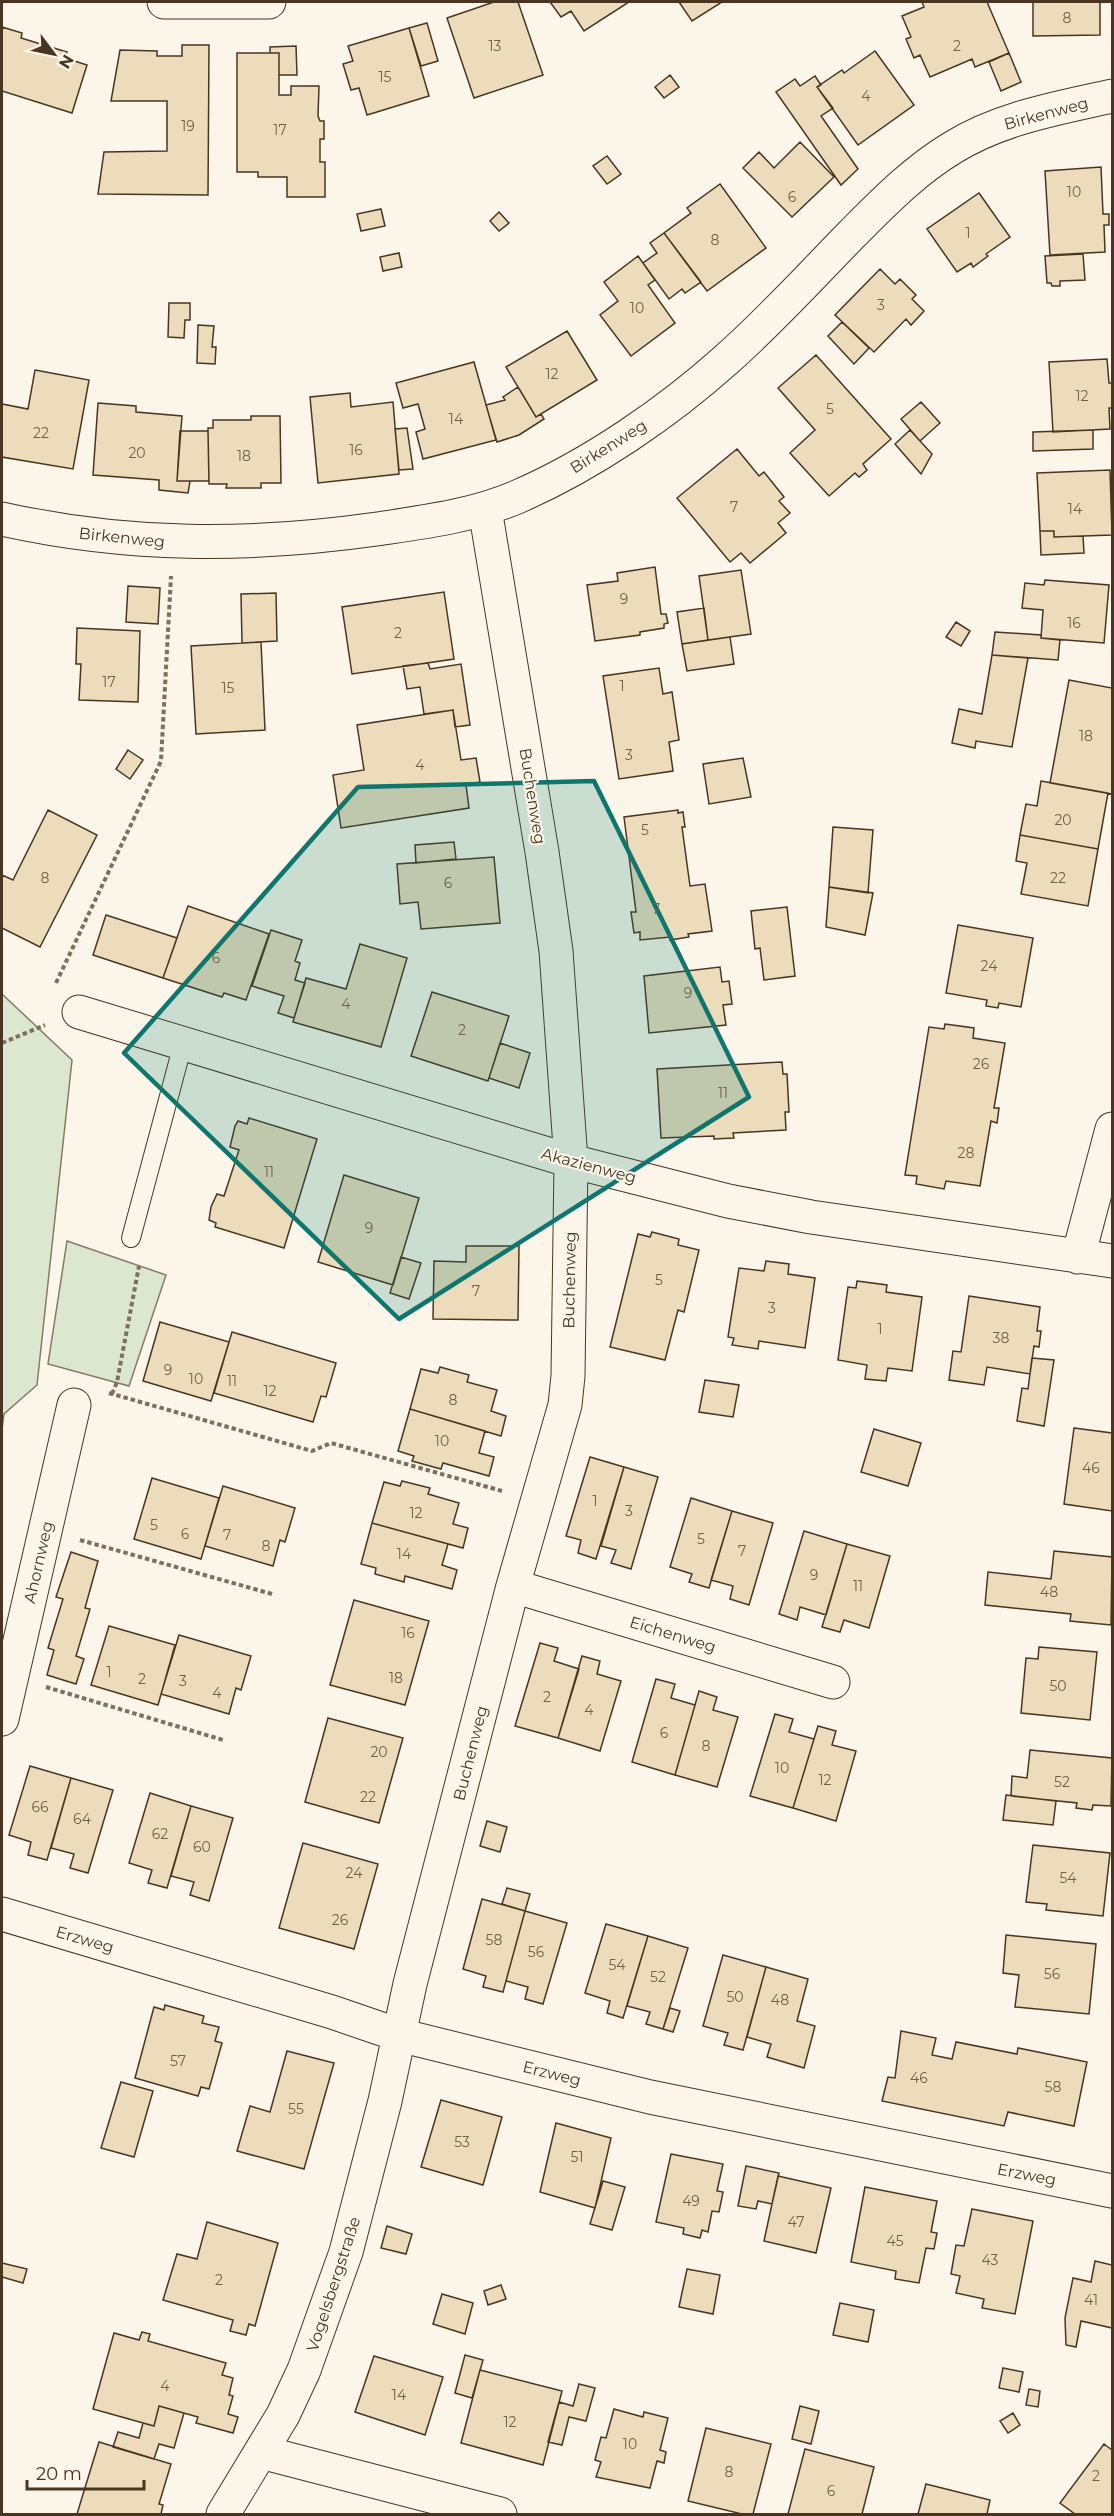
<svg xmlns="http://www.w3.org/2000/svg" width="1114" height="2516" font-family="Montserrat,sans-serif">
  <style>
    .green { fill: #dce7d0; stroke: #887966; stroke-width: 1.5 }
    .building { fill: #ecdcbc; stroke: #4a3520; stroke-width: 1.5 }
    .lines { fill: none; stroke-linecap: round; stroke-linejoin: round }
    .service-casing { stroke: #4a3520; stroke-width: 20 }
    .minor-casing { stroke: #4a3520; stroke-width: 35 }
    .path { stroke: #7f6f5c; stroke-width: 4; stroke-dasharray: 4.5 3; stroke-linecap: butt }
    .service { stroke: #fbf6e9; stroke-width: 18 }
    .minor { stroke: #fbf6e9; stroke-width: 33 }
    .marked { fill: #0f766e; fill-opacity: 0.2; stroke: #0f766e; stroke-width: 4.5; stroke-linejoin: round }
    .labels { text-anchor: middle; stroke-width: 4.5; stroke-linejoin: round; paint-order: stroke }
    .number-label { font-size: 14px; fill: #725f47 }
    .street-label { font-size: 16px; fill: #4a3520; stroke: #fbf6e9 }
  </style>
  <rect width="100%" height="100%" fill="#fbf6e9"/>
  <path class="green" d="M2,994L72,1060L37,1385L4,1414L2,1429Z
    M67,1241L166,1275L129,1386L48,1364Z"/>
  <path class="building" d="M494,2H518L543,75L474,98L447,18Z
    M550,2H629L584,31L571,11L561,17Z
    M679,2H722L692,21Z
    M922,2H987L1009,53L975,67L972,59L930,77L920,55L914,58L906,39L911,37L902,16L924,7Z
    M1033,2H1100V35L1033,36Z
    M427,23L438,61L421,66L409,28Z
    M2,27L22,33L21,38L67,52L65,58L87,65L72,113L2,91Z
    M409,28L429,96L367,115L359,88L351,90L343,64L353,61L348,46Z
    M182,45H209L208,195L98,194L104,152L167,151V101H111L120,50L157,51V56H182Z
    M296,46L297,75H279V53H270V47Z
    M875,51L914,105L858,145L817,87L842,70L844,73Z
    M237,53H279V95H291V86H319L318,116L320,121H324V139H320V162H325V197H287V177H258V172H237Z
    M1009,53L1021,82L1001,91L989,62Z
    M670,75L679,87L664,98L655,87Z
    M815,76L821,85L817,87L833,108L821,116L858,169L841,185L776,92L795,79L800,86Z
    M800,142L834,177L792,217L743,168L759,152L774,168Z
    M607,156L621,174L607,184L593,166Z
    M1101,167L1103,214H1109V225H1104L1105,252L1050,255L1045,171Z
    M720,184L766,248L707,291L664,233L691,213L687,208Z
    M979,193L1010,237L986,254L988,256L973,267L971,263L957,272L927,229Z
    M381,209L385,226L361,231L357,214Z
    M499,212L509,223L499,231L490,221Z
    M664,233L701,282L685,293L682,289L669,299L643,263L657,253L650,243Z
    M399,253L402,267L383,271L380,257Z
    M1083,254L1085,280L1060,281V286H1052L1051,283H1047L1045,256Z
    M638,256L655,280L648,285L675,323L631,356L600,315L618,301L604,282Z
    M880,269L895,284L900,279L916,295L912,299L924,311L911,325L906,319L874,352L835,315Z
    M169,303H190V320H185L184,338L168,337Z
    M842,322L869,348L854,364L828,336Z
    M198,325L214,326L212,347H216L215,364L197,363Z
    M567,331L597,380L536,417L506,367Z
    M816,355L891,439L863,464L867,470L859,477L855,473L829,496L790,453L815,430L778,388Z
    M1107,359L1109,383H1112V408H1109L1110,429L1053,432L1049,362Z
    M474,362L496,440L423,459L416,432L425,429L418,404L403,408L396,383Z
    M35,370L89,380L73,469L2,457V404L28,409Z
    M518,387L536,417L541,414L544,419L519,435L497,442L486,405L505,400L503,397Z
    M350,393L351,407L393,402L399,474L318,483L310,397Z
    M921,402L940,423L920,441L901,419Z
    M98,403L136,406V412L182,416L177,481H190L188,493L159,490V480L93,475Z
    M251,416H280L281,483H261V488H226L227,484H209L208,431V428H213V420H251Z
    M407,428L413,469L399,470L395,429Z
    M910,430L932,454L921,474L895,444Z
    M1093,430V449L1033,451V432Z
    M180,431H208L209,481H177Z
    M737,449L759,476L764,472L784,497L779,501L790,513L778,523L786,533L750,563L741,553L730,562L677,498Z
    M1110,470L1112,535L1054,537V531H1040L1037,473Z
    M1040,531H1054V537L1083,536L1084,553L1041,555Z
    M655,567L661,614H666L668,623L664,624V628L640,632V635L595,641L587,585L618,581L617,573Z
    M741,570L751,634L708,640L699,576Z
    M1045,580L1109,585L1104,643L1041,638L1043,610L1022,608L1025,583L1044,585Z
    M128,586L160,588L158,624L126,622Z
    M444,592L454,659L352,674L342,607Z
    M276,593L277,641L242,643L241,594Z
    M704,608L708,640L682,644L677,612Z
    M956,622L970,631L961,646L946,637Z
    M77,628L140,631L138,702L79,700L81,664H76Z
    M995,632L1041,635V638L1060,640L1058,660L992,655Z
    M730,637L734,664L687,671L682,644Z
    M261,642L265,730L196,734L191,646Z
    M992,655L1028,658L1012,747L976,741L975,748L952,743L959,709L982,714Z
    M428,663L430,669L461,664L470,725L455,727L453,710L424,714L420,687L407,689L403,666Z
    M659,668L663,694L672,692L679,740L669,742L673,771L619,779L603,676Z
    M1069,680L1112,688V794L1050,783Z
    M453,710L461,760L476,758L480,782L466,785L469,808L341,828L333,775L364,770L357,725Z
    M128,750L143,760L130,779L116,769Z
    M743,758L751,797L709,804L703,764Z
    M1041,781L1108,793L1098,849L1020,835L1026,804L1037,806Z
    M48,810L97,835L40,947L2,928V875L13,880Z
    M678,810V813L683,812L685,827H682L690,886L705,884L712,931L688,934L689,937L670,940V937L640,940V932L634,933L631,912H636L624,817Z
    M833,827L873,830L868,893L829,887Z
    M1020,835L1098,849L1088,906L1021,894L1027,863L1016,861Z
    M454,842L456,859L416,863L415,845Z
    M494,857L500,923L421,929L418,902L400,904L397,864Z
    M829,887L873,893L865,935L826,927Z
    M188,906L269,934L246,1000L224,993L222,997L163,978Z
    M787,907L795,976L764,980L760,948L755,949L751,911Z
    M106,915L177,938L163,978L93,955Z
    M958,925L1033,938L1021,1007L999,1003L998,1008L986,1006L987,1000L946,993Z
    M271,930L302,940L295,961L300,963L295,980L305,983L294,1018L278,1013L284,996L252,986Z
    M360,944L407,958L381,1047L293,1022L306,978L346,989Z
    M720,967L722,982L729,981L732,1004L723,1005L726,1025L649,1033L644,976Z
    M432,992L509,1016L488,1081L411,1056Z
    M945,1024L974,1028L973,1038L1005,1043L994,1108H999L997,1123L991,1121L980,1186L946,1181L944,1189L916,1184L917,1176L905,1175L929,1027L944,1029Z
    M500,1043L530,1053L519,1088L489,1078Z
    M782,1062L783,1074H787L789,1112H785L786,1130L733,1133L734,1138L714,1139V1136L661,1138L657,1069Z
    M249,1118L317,1139L284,1248L215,1227L216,1223L209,1220L211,1207L217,1194L224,1196L239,1150L230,1147L235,1126L238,1121L247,1124Z
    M344,1175L419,1198L393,1285L318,1262Z
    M652,1232L679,1239L678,1245L699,1250L684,1312L678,1310L665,1360L610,1347L638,1234L650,1237Z
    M466,1246H519L518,1320L433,1319L434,1261L466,1262Z
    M401,1257L421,1263L409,1299L390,1293Z
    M766,1261L789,1264L788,1274L815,1278L805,1348L759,1341L758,1349L732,1345L734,1338L728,1337L739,1268L764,1271Z
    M857,1281L887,1285L886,1292L922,1297L912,1371L888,1368L886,1381L865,1379L867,1365L838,1360L848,1287L856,1288Z
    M969,1296L1040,1307L1037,1331H1041L1039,1347L1034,1346L1030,1374L987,1367L984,1385L949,1380L953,1351L961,1352Z
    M160,1322L229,1342L211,1401L143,1381Z
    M232,1332L336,1363L326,1397L321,1396L313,1422L214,1393Z
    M1032,1358L1054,1360L1044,1426L1017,1421L1022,1388L1028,1389Z
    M440,1367L469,1375L467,1382L497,1390L491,1411L506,1416L501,1436L410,1409L421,1369L438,1373Z
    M705,1380L739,1385L733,1417L699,1412Z
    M410,1409L485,1431L479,1453L494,1457L489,1476L443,1463L441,1469L412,1461L414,1456L398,1451Z
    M1074,1428L1112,1433V1511L1064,1504Z
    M874,1429L921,1443L908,1486L861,1472Z
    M590,1457L624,1467L596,1559L578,1553L581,1540L566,1536Z
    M624,1467L658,1477L631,1569L611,1563L616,1550L601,1546Z
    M152,1478L219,1498L201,1559L134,1539Z
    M402,1481L430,1488L428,1494L459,1503L453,1524L468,1528L463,1548L372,1523L384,1482L400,1486Z
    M223,1486L295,1508L285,1542L280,1540L273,1566L205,1546Z
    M691,1498L732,1511L709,1588L689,1582L692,1574L670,1567Z
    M732,1511L773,1523L749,1605L730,1599L733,1586L711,1580Z
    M372,1523L448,1544L442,1565L457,1570L452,1589L405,1576L404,1582L375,1574L376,1568L361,1564Z
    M804,1531L847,1544L826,1615L800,1607L797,1620L779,1614Z
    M847,1544L890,1556L869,1628L844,1620L840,1632L822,1627Z
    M1054,1551L1112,1557L1111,1625L1070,1621L1071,1614L985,1605L988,1572L1051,1579Z
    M71,1552L98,1561L85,1608L90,1609L76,1656L84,1659L76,1684L47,1675L54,1650L48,1648L63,1599L56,1597Z
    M354,1600L429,1621L405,1705L330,1685Z
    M109,1626L175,1645L158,1705L91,1685Z
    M179,1635L251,1656L241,1690L236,1688L229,1714L161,1694Z
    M540,1643L558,1648L554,1661L579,1669L558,1738L515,1726Z
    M1039,1647L1097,1652L1090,1720L1021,1713L1026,1658L1038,1659Z
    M582,1656L600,1661L597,1674L621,1681L600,1751L558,1738Z
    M656,1679L675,1684L671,1698L695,1705L675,1775L632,1762Z
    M699,1691L717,1697L713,1710L738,1717L717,1787L675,1775Z
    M775,1714L793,1719L789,1732L814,1739L793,1808L750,1796Z
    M328,1718L403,1738L379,1823L305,1802Z
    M818,1726L836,1731L832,1745L856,1751L836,1821L793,1808Z
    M1030,1750L1112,1758L1111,1806L1093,1805L1092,1810L1076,1808L1077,1803L1011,1796L1012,1776L1027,1778Z
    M30,1766L71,1778L47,1860L28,1855L31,1842L9,1835Z
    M71,1778L113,1790L88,1873L70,1868L74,1854L51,1848Z
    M150,1793L191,1806L167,1888L148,1883L152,1870L129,1863Z
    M1006,1795L1056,1801L1053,1825L1003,1820Z
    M191,1806L233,1818L209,1901L190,1895L194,1882L171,1876Z
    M487,1821L507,1827L500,1852L480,1846Z
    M303,1843L378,1864L354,1949L279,1928Z
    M1033,1845L1110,1853L1103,1916L1046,1910L1047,1904L1026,1902Z
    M507,1888L530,1894L525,1911L502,1904Z
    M482,1899L525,1911L503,1992L483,1987L486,1976L463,1969Z
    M525,1911L567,1923L543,2004L525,1999L528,1987L506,1981Z
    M606,1924L648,1936L623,2018L607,2013L610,2001L585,1993Z
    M1006,1935L1096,1944L1089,2014L1015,2007L1019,1975L1003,1973Z
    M648,1936L688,1948L663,2029L646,2024L650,2012L627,2006Z
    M723,1955L766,1967L743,2050L724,2045L728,2033L703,2026Z
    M766,1967L808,1979L797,2021L815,2026L804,2068L767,2057L771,2044L747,2037Z
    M165,2005L204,2016L202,2023L219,2027L215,2041L222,2043L209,2089L201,2087L198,2096L135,2078L154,2007L164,2010Z
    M670,2008L680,2011L673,2032L663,2029Z
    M901,2031L936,2038L932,2055L952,2059L956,2042L1017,2054L1018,2048L1087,2062L1074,2126L1008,2112L1004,2126L882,2101L888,2077L895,2078Z
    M287,2051L334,2063L304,2169L237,2151L250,2106L270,2112Z
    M121,2082L153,2091L134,2157L101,2148Z
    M441,2100L502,2117L483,2185L421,2167Z
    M556,2123L611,2138L595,2208L540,2192Z
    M671,2154L723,2164L717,2191L723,2192L719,2212L712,2211L708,2232L702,2230L700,2238L683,2234L684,2228L656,2222Z
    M746,2166L779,2173L772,2204L758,2201L756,2209L738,2206Z
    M778,2176L831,2188L816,2253L764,2241Z
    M603,2181L625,2187L612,2230L590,2224Z
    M865,2187L937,2201L931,2232L937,2233L934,2249L926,2248L919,2283L895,2279L896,2271L851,2262Z
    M972,2209L1033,2221L1015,2314L982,2308L984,2299L956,2293L960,2276L951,2274L956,2245L964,2246Z
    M207,2222L278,2243L255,2326L249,2324L246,2335L230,2331L233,2320L163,2300L177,2254L197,2259Z
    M387,2226L412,2234L406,2254L381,2248Z
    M1095,2261L1112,2265V2328L1081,2321L1076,2347L1066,2345L1065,2318L1073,2278L1091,2282Z
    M2,2263L27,2269L23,2283L2,2277Z
    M687,2269L720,2275L713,2314L679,2307Z
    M501,2285L506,2299L488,2305L484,2291Z
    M442,2294L473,2303L465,2334L433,2324Z
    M840,2303L874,2310L868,2342L833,2335Z
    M142,2332L150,2334L148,2341L226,2363L222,2375L233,2378L229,2395L233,2396L228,2414L238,2417L233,2433L196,2423L198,2417L159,2406L154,2426L93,2409L114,2333L139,2340Z
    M465,2355L483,2360L472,2398L455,2393Z
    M374,2356L443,2377L425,2435L355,2412Z
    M1003,2368L1023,2372L1019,2392L999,2388Z
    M480,2370L562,2391L543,2465L461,2443Z
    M579,2384L595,2388L586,2421L569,2417L562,2445L548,2442L559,2402L573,2406Z
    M1029,2389L1040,2391L1038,2407L1026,2405Z
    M159,2406L184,2413L174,2448L159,2444L154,2459L113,2447L118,2432L139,2438L143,2423L154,2426Z
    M800,2406L819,2411L811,2444L792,2439Z
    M614,2409L643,2417L644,2412L668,2418L660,2450L666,2452L664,2463L657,2461L650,2488L596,2477L601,2462L595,2460L601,2437L606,2438Z
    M1013,2413L1020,2425L1008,2433L1000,2421Z
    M706,2428L771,2444L753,2514H742L688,2501Z
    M99,2442L171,2464L159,2504L163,2505L161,2514H77Z
    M1104,2444L1112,2450V2514H1075L1060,2503Z
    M805,2449L874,2467L862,2514H788Z
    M926,2484L990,2500L987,2514H918Z"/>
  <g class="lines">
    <defs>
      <path id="service" d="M131,1238L183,1044"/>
      <path id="minor" d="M164,2H269
        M2,519C128,547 249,547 377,529C424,522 473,516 517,497C591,465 668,412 727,359C771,320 811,276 852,234C883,203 914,171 952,148C1000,118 1058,108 1112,96
        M79,1012L571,1161L728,1201L811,1217L1112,1261
        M1078,1257L1112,1129
        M513,1586L833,1682
        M2,1719L74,1405
        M2,1914L332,2012L399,2035L650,2097L1112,2191
        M261,2452L500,2514
        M223,2514L283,2415L304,2370L346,2252L385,2101L410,1984L513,1586L565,1405L568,1376L571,1161L556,951L542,852L485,509"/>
    </defs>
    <use href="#service" class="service-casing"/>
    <use href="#minor" class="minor-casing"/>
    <path class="path" d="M56,983L161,761L171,576
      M2,1043L45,1025
      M109,1393L312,1451L331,1443L502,1491
      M112,1394L117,1382L139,1266
      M80,1540L272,1594
      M46,1687L223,1740"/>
    <use href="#service" class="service"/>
    <use href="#minor" class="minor"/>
  </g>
  <path class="marked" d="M594,781L749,1097L399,1319L124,1053L358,787Z"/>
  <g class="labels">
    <g class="number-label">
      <text x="1067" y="23">8</text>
      <text x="495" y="51">13</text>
      <text x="957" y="51">2</text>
      <text x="385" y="82">15</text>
      <text x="866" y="101">4</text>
      <text x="188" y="131">19</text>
      <text x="280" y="135">17</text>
      <text x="1074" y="197">10</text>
      <text x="792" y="202">6</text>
      <text x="968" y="238">1</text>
      <text x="715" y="245">8</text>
      <text x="881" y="310">3</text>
      <text x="637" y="313">10</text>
      <text x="552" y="379">12</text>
      <text x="1082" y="401">12</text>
      <text x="830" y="414">5</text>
      <text x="456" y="424">14</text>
      <text x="41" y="438">22</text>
      <text x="356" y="455">16</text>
      <text x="137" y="458">20</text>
      <text x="244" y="461">18</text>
      <text x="734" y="512">7</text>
      <text x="1075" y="514">14</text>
      <text x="624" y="604">9</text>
      <text x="1074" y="628">16</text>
      <text x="398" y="638">2</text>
      <text x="109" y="687">17</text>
      <text x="622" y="691">1</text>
      <text x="228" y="693">15</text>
      <text x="1086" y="741">18</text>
      <text x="629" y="760">3</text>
      <text x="420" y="770">4</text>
      <text x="1063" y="825">20</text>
      <text x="645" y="835">5</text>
      <text x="45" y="883">8</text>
      <text x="1058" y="883">22</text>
      <text x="448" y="888">6</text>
      <text x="656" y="914">7</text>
      <text x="216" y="963">6</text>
      <text x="989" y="971">24</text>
      <text x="688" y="998">9</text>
      <text x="346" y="1009">4</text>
      <text x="462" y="1035">2</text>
      <text x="981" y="1069">26</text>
      <text x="723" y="1098">11</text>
      <text x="966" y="1158">28</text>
      <text x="269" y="1177">11</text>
      <text x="369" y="1233">9</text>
      <text x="659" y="1285">5</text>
      <text x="476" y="1296">7</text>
      <text x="772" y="1313">3</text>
      <text x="880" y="1334">1</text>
      <text x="1001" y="1343">38</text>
      <text x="168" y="1375">9</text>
      <text x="196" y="1384">10</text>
      <text x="232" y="1386">11</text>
      <text x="270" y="1396">12</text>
      <text x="453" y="1405">8</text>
      <text x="442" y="1446">10</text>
      <text x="1091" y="1473">46</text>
      <text x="595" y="1506">1</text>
      <text x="629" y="1516">3</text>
      <text x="416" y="1518">12</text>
      <text x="154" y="1530">5</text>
      <text x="185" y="1539">6</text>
      <text x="227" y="1540">7</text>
      <text x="701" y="1544">5</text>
      <text x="266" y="1551">8</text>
      <text x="742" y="1556">7</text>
      <text x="404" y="1559">14</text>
      <text x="814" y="1580">9</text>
      <text x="858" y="1591">11</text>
      <text x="1049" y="1597">48</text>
      <text x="408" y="1638">16</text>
      <text x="109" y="1677">1</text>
      <text x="396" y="1683">18</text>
      <text x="142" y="1684">2</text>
      <text x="183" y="1686">3</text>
      <text x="1058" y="1691">50</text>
      <text x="217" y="1698">4</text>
      <text x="547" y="1702">2</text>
      <text x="589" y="1715">4</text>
      <text x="664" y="1738">6</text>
      <text x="706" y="1751">8</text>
      <text x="379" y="1757">20</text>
      <text x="782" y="1773">10</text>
      <text x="825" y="1785">12</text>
      <text x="1062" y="1787">52</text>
      <text x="368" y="1802">22</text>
      <text x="40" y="1812">66</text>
      <text x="82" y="1824">64</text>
      <text x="160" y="1839">62</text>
      <text x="202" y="1852">60</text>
      <text x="354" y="1878">24</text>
      <text x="1068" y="1883">54</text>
      <text x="340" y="1925">26</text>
      <text x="494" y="1945">58</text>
      <text x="536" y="1957">56</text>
      <text x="617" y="1970">54</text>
      <text x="1052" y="1979">56</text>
      <text x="658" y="1982">52</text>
      <text x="735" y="2002">50</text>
      <text x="780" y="2005">48</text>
      <text x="178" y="2066">57</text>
      <text x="919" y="2083">46</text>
      <text x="1053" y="2092">58</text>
      <text x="296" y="2114">55</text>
      <text x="462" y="2147">53</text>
      <text x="577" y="2162">51</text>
      <text x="691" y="2206">49</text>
      <text x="796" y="2227">47</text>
      <text x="895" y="2246">45</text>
      <text x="990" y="2265">43</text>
      <text x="219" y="2285">2</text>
      <text x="1091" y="2305">41</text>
      <text x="165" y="2391">4</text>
      <text x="399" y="2400">14</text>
      <text x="510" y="2427">12</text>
      <text x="630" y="2449">10</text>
      <text x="729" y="2477">8</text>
      <text x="1096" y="2481">2</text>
      <text x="831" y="2496">6</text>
    </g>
    <g class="street-label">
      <text transform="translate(1046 113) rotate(-15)" y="6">Birkenweg</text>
      <text transform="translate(608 446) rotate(-32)" y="6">Birkenweg</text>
      <text transform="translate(122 537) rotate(6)" y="6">Birkenweg</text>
      <text transform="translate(533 796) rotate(81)" y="6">Buchenweg</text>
      <text transform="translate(589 1165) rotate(15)" y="6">Akazienweg</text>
      <text transform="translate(569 1280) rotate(-89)" y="6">Buchenweg</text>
      <text transform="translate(38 1562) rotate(-77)" y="6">Ahornweg</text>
      <text transform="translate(673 1634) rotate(17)" y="6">Eichenweg</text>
      <text transform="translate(470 1753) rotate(-76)" y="6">Buchenweg</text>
      <text transform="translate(85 1939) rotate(16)" y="6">Erzweg</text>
      <text transform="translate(552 2073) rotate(14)" y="6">Erzweg</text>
      <text transform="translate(1027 2174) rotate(11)" y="6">Erzweg</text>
      <text transform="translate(333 2284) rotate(-72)" y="6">Vogelsbergstraße</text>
    </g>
  </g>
  <rect width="1114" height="2516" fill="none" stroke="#4a3520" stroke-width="6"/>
  <g transform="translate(54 54) rotate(122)" stroke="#fbf6e9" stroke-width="4.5" paint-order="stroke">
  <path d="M0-4.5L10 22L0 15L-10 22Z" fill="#4a3520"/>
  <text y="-9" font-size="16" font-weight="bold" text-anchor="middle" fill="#4a3520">N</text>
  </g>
  <path d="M27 2480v9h117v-9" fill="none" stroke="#4a3520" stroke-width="3"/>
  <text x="36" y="2480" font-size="18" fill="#4a3520" stroke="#fbf6e9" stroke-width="4.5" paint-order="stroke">20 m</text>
</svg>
